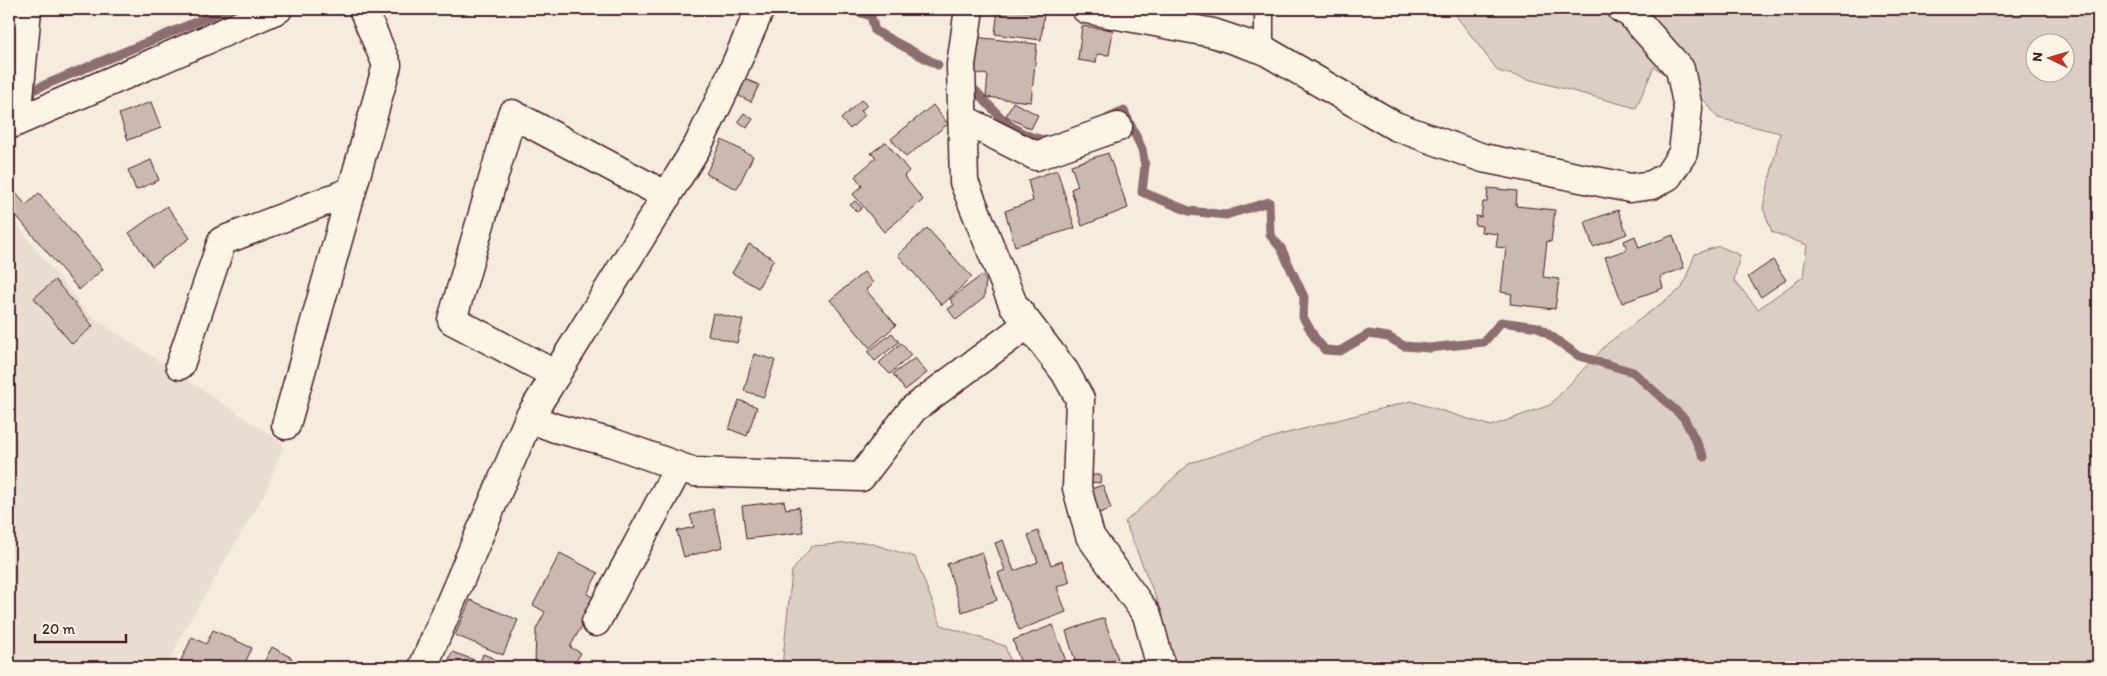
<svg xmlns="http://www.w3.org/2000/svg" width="2107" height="676" font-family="Itim,sans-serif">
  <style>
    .built { fill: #e8ddd0; fill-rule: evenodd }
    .green { fill: #dbcec4; stroke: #927678; fill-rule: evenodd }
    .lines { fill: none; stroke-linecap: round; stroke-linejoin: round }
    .stream { stroke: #8c6e70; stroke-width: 9 }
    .building { fill: #cab9b1; stroke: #4a1f2b }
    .service-casing { stroke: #4a1f2b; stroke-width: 21 }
    .minor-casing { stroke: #4a1f2b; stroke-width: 31 }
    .tertiary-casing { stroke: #4a1f2b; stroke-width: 31 }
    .service { stroke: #fcf5e5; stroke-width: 18 }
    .minor { stroke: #fcf5e5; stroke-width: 28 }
    .tertiary { stroke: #fcf5e5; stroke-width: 28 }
  </style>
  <rect width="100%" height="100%" fill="#f5ecde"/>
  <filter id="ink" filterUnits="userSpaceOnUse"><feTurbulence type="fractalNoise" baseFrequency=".02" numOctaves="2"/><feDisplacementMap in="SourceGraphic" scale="10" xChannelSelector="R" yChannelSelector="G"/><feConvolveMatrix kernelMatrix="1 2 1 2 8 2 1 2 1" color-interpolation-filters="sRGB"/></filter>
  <g filter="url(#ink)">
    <path class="built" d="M9,215L88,314L284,444L266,491L182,634L167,667H9ZM55,280L93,326L72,343L34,298Z"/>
    <path class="green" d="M1451,9H2098V667H1173L1160,608L1125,522L1190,463L1280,435L1411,401L1491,426L1550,405L1608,343L1682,288L1695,254L1719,246L1740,255L1734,280L1758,309L1803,277L1807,245L1772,232L1763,208L1780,133L1718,118L1706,102L1654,67L1636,108L1498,71ZM2034,42H2064V72H2034Z
      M866,542L915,557L941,625L1005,646L1012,667H782L792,571L812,546Z"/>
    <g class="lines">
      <path class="stream" d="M848,9L871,16L875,31L938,65
        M976,91C996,113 1018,140 1049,140
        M23,94L227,9
        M1108,118L1124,111L1142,149L1145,166L1142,192L1189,211L1226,215L1269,202L1270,235L1281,248L1304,297L1303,317L1315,338L1325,350L1340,351L1369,334L1388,337L1404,346L1429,348L1484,342L1501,322L1538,327L1579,356L1633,372L1684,418L1704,457"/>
    </g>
    <path class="building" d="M998,9L1044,13L1041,40L995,34Z
      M1154,9H1176V12Z
      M1082,26L1113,30L1109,55L1097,54L1096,63L1078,60Z
      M974,37L1037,44L1031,102L986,97L988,75L970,72Z
      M745,79L759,85L751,102L737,95Z
      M861,100L867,105L861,111L865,115L850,129L841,119Z
      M151,102L161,128L128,140L119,114Z
      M1013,102L1038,115L1031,129L1006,116Z
      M933,105L948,124L906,157L891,139Z
      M744,113L753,119L747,128L738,121Z
      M722,140L753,156L737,189L706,174Z
      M886,142L909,171L904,176L923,200L884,232L853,194L862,186L855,176L876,158L871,153Z
      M1108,153L1128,208L1082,226L1071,189L1078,186L1071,165Z
      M151,160L159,180L136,190L128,170Z
      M1057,170L1075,228L1015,246L1005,211L1033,201L1028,180Z
      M1488,188L1517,191L1516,206L1555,210L1551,242L1547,241L1543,277L1559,279L1555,309L1510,304L1512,294L1501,292L1506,248L1496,247L1498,234L1481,232L1482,226L1475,225L1476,216L1481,217L1483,202H1487Z
      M13,190L26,205L39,193L103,269L79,290L9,207V194Z
      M855,201L862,208L857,212L850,205Z
      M167,206L190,238L152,266L129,233Z
      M1618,210L1627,234L1593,247L1585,222Z
      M927,228L972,277L942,305L898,255Z
      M1673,235L1684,268L1660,277L1663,288L1622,303L1605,257L1627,250L1624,241L1635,236L1639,248Z
      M749,244L774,259L758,288L732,273Z
      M1773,260L1786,280L1761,297L1748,277Z
      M864,272L873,283L866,290L896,325L870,348L830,300Z
      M982,275L986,280L984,298L956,320L948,309L954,305L950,299Z
      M55,280L93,326L72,344L34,298Z
      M713,313L743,320L737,343L708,335Z
      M892,333L899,342L875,361L868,352Z
      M901,343L911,355L890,374L879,363Z
      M754,354L775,360L764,397L744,391Z
      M915,358L927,373L905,390L893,374Z
      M739,400L757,407L747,436L729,429Z
      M1088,475H1101L1100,483L1088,482Z
      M1103,485L1111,509L1096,514L1088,490Z
      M784,501L786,509L799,507L803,532L746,539L742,506Z
      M713,509L723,547L684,557L677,531L694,527L690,515Z
      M1038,531L1051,565L1062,561L1070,582L1057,587L1066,612L1019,630L998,573L1005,570L995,543L1003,540L1014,571L1038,562L1028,535Z
      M982,552L997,600L962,612L947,564Z
      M560,553L598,573L587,594L597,599L570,647L581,653L572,667H535L536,629L545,612L533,605Z
      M470,600L518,620L503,655L455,635Z
      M1104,618L1118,659L1093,667H1077L1066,631Z
      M1053,625L1068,667H1022L1013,640Z
      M213,630L252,648L243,667H178L192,637L206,644Z
      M272,647L292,658L287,667H272L264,662Z
      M452,652L480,662L483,654L495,659L492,667H446Z"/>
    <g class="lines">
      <defs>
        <path id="service" d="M1264,9V50"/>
        <path id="minor" d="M969,9L961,65L964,182L1013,304L1065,372L1080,399L1077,488L1090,536L1147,615L1161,667
          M1086,9L1213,33L1264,50L1395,126L1483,158L1630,188L1652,185L1668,176L1683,153L1688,108L1680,69L1630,13L1622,9
          M963,119L1036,156L1118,127
          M17,121L27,9
          M180,365L222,241L352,191
          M556,375L452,320L512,114L667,196
          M529,418L555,428L613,443L694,472L861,477L913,409L1028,324
          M286,425L387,65L363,9
          M596,622L679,467
          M423,667L529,418L698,145L725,89L760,9"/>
        <path id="tertiary" d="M9,125L278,9"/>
      </defs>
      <use href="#service" class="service-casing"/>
      <use href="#minor" class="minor-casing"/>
      <use href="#tertiary" class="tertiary-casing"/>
      <use href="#service" class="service"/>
      <use href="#minor" class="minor"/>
      <use href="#tertiary" class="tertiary"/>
    </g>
  </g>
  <rect width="2107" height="676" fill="none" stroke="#fcf5e5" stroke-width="30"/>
  <rect x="15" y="15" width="2077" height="646" fill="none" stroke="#4a1f2b" stroke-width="2" filter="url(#ink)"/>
  <g transform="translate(2050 58) rotate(275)"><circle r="24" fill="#fcf5e5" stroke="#b59f9b"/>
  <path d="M0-4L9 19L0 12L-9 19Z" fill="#c8321e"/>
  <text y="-8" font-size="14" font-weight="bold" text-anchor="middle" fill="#4a1f2b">N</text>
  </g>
  <path d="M35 634v8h91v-8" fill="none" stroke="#4a1f2b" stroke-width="2.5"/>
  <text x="42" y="634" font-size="15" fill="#4a1f2b" stroke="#fcf5e5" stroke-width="4" paint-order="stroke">20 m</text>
</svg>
